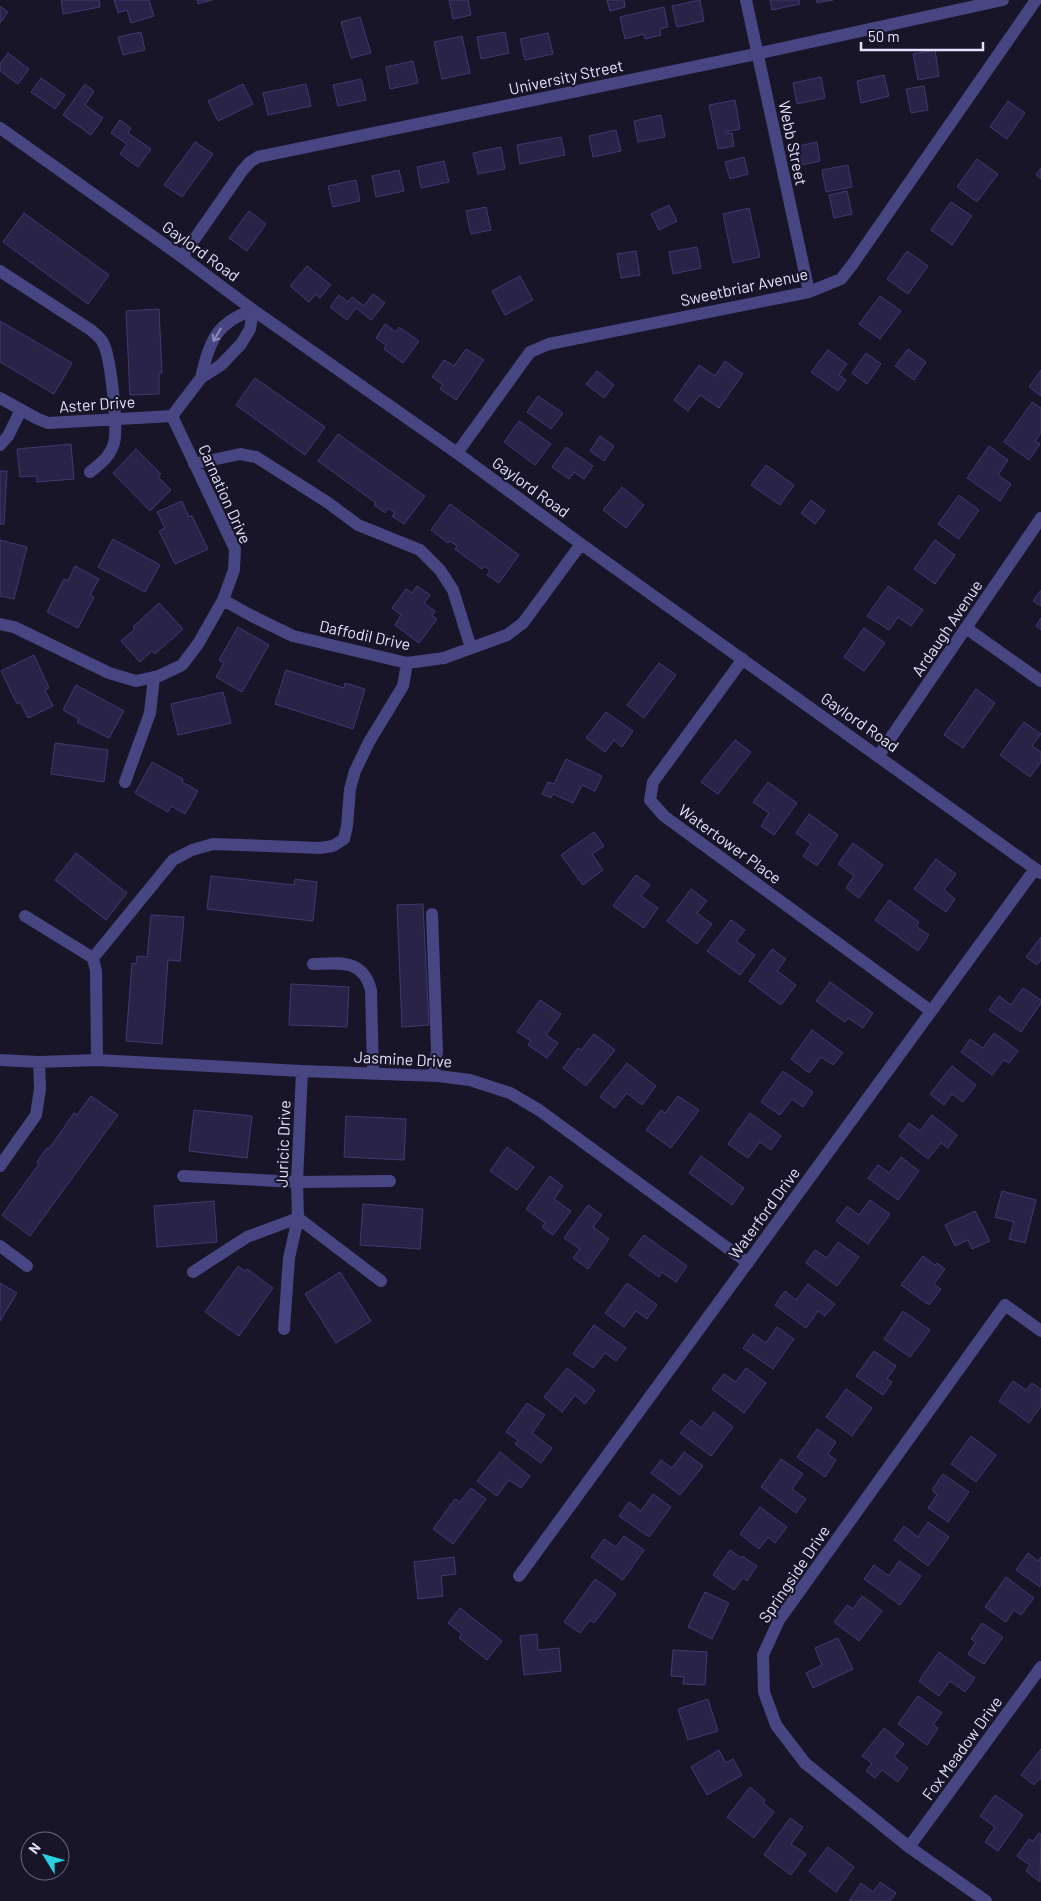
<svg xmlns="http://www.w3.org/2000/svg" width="1041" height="1901" font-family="Barlow,sans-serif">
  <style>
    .building { fill: #2a2348; stroke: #423970 }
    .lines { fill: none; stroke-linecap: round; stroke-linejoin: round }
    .minor { stroke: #474682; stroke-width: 12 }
    .oneway { stroke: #8d8cb8 }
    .labels { text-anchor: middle; stroke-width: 4.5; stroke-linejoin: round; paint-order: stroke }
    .street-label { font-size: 16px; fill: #e3e1fb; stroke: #181529 }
  </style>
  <rect width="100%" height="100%" fill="#181529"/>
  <path class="building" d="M61,0H99L100,7L63,14Z
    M114,0H149L154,16L131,23L127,10L118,13Z
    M197,0H212L198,4Z
    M449,0H468L471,15L453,19Z
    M607,0H624L625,7L610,11Z
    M700,0L704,21L677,27L672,6Z
    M770,0H799L800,4L772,10Z
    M816,0H833L817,3Z
    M0,6L8,12L0,23Z
    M664,7L668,27L660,29L661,35L645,39L644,34L625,39L620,17Z
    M360,17L371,53L351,58L341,22Z
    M141,32L145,50L123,55L118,37Z
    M505,32L509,53L481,59L477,37Z
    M548,33L553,54L525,60L520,39Z
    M462,36L470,73L442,79L434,42Z
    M935,50L939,76L918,80L913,54Z
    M8,53L29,69L18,84L0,71V64Z
    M413,61L418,83L390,89L386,67Z
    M884,75L889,96L861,103L857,81Z
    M821,77L825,98L797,104L793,83Z
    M41,78L65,95L55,109L31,92Z
    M361,79L366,100L338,106L333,85Z
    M85,84L94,91L85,105L103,118L91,135L63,115Z
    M243,84L253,104L218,121L208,101Z
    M306,84L311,106L268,115L263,93Z
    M924,86L928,110L911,113L906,89Z
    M735,100L740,129L725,132L726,134L732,133L734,146L718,149L709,105Z
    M1008,101L1025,113L1007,139L990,127Z
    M661,115L665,137L638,142L634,121Z
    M120,120L131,128L128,133L151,149L138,167L120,154L127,144L111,133Z
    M616,130L621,151L593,157L589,136Z
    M561,137L565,155L520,164L517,145Z
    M195,142L213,154L182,197L164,185Z
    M817,142L820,161L802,165L798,146Z
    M501,147L505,169L478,174L473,153Z
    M744,157L748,174L730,179L725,162Z
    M977,159L998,174L977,202L957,187Z
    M444,161L449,182L421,188L417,167Z
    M848,165L852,187L826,192L822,170Z
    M1041,168V179L1036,175Z
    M399,170L404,191L376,197L372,176Z
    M356,180L360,201L333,207L328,186Z
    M847,191L852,214L834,218L829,195Z
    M951,202L972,216L952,245L931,230Z
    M669,205L677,221L659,230L651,214Z
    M486,207L491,230L471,234L466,211Z
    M749,208L760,257L733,263L723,214Z
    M249,211L266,224L247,251L229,238Z
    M24,213L109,275L88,304L3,242Z
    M697,247L701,268L673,274L669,252Z
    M636,251L640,275L621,278L617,254Z
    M907,251L928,266L908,294L887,279Z
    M307,266L331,285L320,298L315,294L309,302L290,286Z
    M520,276L533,300L505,315L492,291Z
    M373,294L385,303L371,320L356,308L347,320L330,307L339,295L348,302L352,297L364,306Z
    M880,296L901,311L880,339L859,324Z
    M159,309L162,373H159V394L130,395L126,311Z
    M0,321L72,363L54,394L0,362Z
    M385,324L396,332L399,327L419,341L403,363L384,349L386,345L376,338Z
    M466,349L484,360L456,400L440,389L443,385L432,377L444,360L454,366Z
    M908,349L926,362L914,380L895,366Z
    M828,350L847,364L839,375L846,380L838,391L811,372Z
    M866,353L881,364L867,384L852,373Z
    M725,361L743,374L719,408L700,395L688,411L674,400L699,365L715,376Z
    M1041,370V396L1029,387Z
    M597,371L614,385L604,398L586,384Z
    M255,378L325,427L305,455L236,405Z
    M538,396L563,413L551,429L527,412Z
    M1032,402L1041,408V433L1035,441L1040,444L1029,460L1004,442Z
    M519,421L551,444L535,465L504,442Z
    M338,434L425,496L404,524L392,516L395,513L388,508L385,513L374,505L376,503L318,461Z
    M600,436L614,446L604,461L590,451Z
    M71,444L74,479L37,482V476L20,477L17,449Z
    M989,446L1008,460L998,475L1011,484L1000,501L967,478Z
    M566,447L593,466L584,479L574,472L569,479L552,467Z
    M136,449L161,474L158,477L171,490L150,511L113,473Z
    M766,465L794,485L780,505L751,485Z
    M0,471H7L4,524H0Z
    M622,487L644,505L626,528L603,510Z
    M959,495L979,510L959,539L938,524Z
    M811,500L825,511L815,524L801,513Z
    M182,501L189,517L192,516L208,549L175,564L159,531L165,528L157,512Z
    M450,504L519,555L499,583L487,575L490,571L485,566L482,569L455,549L457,546L450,541L448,543L431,530Z
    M113,539L160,565L145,592L98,567Z
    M0,540L27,547L14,599L0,596Z
    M935,540L955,555L935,584L914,569Z
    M75,566L99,579L90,595L94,597L78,628L47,612L64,579L68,581Z
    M417,586L430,595L424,603L435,611L432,616L437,619L419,643L395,625L401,615L392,608L406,589L412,593Z
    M888,586L923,610L911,626L898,617L889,630L867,616Z
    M1041,590V606L1033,601Z
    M159,603L183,629L155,654L152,651L140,662L121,641L135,629L133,627Z
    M1041,618V630L1036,626Z
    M238,627L269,645L242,692L216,677L224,663L219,660Z
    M864,628L885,643L864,671L844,657Z
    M34,655L49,688L45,690L53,706L28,718L20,702L17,704L1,671Z
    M659,663L676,675L644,718L627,705Z
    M286,670L344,688L345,683L365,689L353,729L275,704Z
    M76,685L124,711L109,738L77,722L79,719L63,710Z
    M976,689L995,703L963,748L944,735Z
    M223,692L231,723L178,735L171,704Z
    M606,712L633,731L622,747L614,740L605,752L586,738Z
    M1024,722L1041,734L1032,746L1041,752V762L1030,777L1000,755Z
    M735,740L751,752L718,794L701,782Z
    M55,743L108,750L104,782L51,774Z
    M566,759L602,776L595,791L582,785L573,803L553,794L551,798L542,794L548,782L554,784Z
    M152,762L183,779L182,782L198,791L185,814L171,806L168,812L135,793Z
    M768,782L797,803L774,835L761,826L769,813L753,802Z
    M809,814L838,835L817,866L803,856L811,844L796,833Z
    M594,832L604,846L592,854L603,870L583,885L561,855Z
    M853,843L883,865L859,898L846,888L854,876L838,864Z
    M76,853L127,893L106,920L55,880Z
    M936,859L956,874L944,890L955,899L946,912L914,889Z
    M636,875L650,885L641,896L658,908L644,928L613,906Z
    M211,876L294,885L295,879L317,882L313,921L207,909Z
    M691,889L707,901L697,913L712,924L697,944L667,921Z
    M889,900L919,922L916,926L929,935L918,951L875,920Z
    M423,904L429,1025L402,1027L397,905Z
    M151,915L184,917L180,961L168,960L162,1044L126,1041L132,963L136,964L137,956L147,957Z
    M731,920L745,930L736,941L755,955L740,975L707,951Z
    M1041,937V960L1037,965L1026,957Z
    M772,949L786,959L777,971L796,985L781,1005L749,981Z
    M830,982L873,1013L863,1028L848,1018L845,1022L816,1001Z
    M291,984L349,987L347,1027L289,1025Z
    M1023,988L1041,1000V1003L1021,1032L989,1010L999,996L1011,1005Z
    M540,1000L561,1014L546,1035L558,1043L547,1058L528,1045L531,1041L517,1032Z
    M812,1030L843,1053L833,1065L821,1057L809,1073L791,1059Z
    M994,1033L1018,1051L1009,1063L1004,1060L992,1075L961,1052L970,1039L983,1048Z
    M594,1034L615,1050L586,1086L563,1068L578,1048L581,1050Z
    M627,1063L656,1086L642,1105L627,1093L615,1108L600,1097Z
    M952,1066L976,1085L963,1102L952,1094L944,1105L930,1094Z
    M783,1071L813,1092L803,1107L792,1099L780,1115L761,1102Z
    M91,1096L118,1115L30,1236L2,1215L39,1164L37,1162L47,1148L49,1149L74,1113L77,1115Z
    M678,1096L699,1110L671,1148L646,1130L661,1110L665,1113Z
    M194,1110L252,1116L247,1158L189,1151Z
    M750,1113L781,1136L771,1150L760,1142L748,1158L728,1144Z
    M932,1115L957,1135L948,1148L941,1143L928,1159L899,1136L909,1123L920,1131Z
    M346,1116L406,1119L404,1160L344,1157Z
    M507,1147L534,1167L517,1190L490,1171Z
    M701,1156L744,1188L732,1205L689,1173Z
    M901,1157L919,1171L898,1200L868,1178L878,1165L889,1173Z
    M550,1176L563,1186L554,1199L571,1211L553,1235L542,1227L545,1223L526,1209Z
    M1002,1191L1036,1200L1025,1243L1009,1239L1014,1222L995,1217Z
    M870,1200L890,1214L868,1244L836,1221L847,1206L859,1215Z
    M214,1201L217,1242L157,1247L154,1206Z
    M363,1204L423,1209L420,1249L360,1245Z
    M588,1205L602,1215L593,1227L609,1239L588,1269L573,1258L580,1249L564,1238Z
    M975,1211L990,1241L972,1249L968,1240L955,1246L945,1225Z
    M644,1235L687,1266L676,1282L662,1272L659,1277L629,1255Z
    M838,1242L859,1257L837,1286L806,1263L815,1250L827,1258Z
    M923,1256L935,1265L937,1263L945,1269L934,1284L941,1289L929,1305L901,1285Z
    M238,1266L245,1271L247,1269L273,1288L239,1336L205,1312Z
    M340,1272L371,1321L336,1343L305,1294Z
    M0,1283L17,1293L0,1321Z
    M627,1283L657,1305L647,1319L636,1311L624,1327L605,1313Z
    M808,1284L835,1304L825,1316L818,1311L806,1328L775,1305L785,1291L796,1300Z
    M903,1311L930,1330L910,1357L884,1339Z
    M594,1325L626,1348L616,1361L605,1353L593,1368L573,1354Z
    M777,1327L794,1339L773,1369L743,1348L753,1334L766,1343Z
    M874,1351L896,1366L887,1379L892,1382L883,1395L856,1376Z
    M567,1368L595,1390L585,1404L575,1395L562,1412L544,1397Z
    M746,1368L766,1383L744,1413L712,1389L724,1374L736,1382Z
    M1013,1381L1026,1390L1032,1383L1041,1389V1406L1029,1423L999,1401Z
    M846,1389L872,1408L852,1436L826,1417Z
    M527,1403L545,1415L532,1433L552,1448L541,1463L515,1444L518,1440L506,1432Z
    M714,1412L733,1427L711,1456L680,1433L691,1420L701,1428Z
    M817,1429L836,1442L828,1454L836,1460L825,1477L797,1457Z
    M971,1436L996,1455L976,1482L951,1464Z
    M500,1452L530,1476L521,1488L509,1480L497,1496L477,1481Z
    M684,1452L703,1466L680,1495L651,1473L661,1460L672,1468Z
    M781,1459L803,1474L792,1489L806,1499L796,1513L761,1487Z
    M943,1474L969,1492L948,1522L928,1508L937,1495L932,1490Z
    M471,1488L486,1499L453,1544L433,1529L455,1499L460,1502Z
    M653,1494L671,1507L649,1537L619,1516L629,1502L641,1511Z
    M760,1507L787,1527L775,1543L768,1537L759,1549L740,1534Z
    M928,1522L949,1537L928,1566L894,1540L904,1526L918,1537Z
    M624,1536L644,1550L623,1580L591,1557L604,1539L616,1547Z
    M730,1550L741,1558L742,1556L757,1566L747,1581L743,1578L734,1590L713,1575Z
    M1028,1553L1038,1561L1041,1557V1585L1040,1587L1016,1570Z
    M454,1557L456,1574L441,1576L443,1596L418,1599L414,1562Z
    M899,1561L921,1576L900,1605L864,1579L874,1565L889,1576Z
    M1006,1577L1034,1598L1021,1615L1014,1610L1006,1622L985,1607Z
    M595,1579L616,1594L594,1623L590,1620L580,1633L564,1622Z
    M705,1592L729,1603L712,1639L688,1627Z
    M862,1596L882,1611L859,1641L834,1622L847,1605L853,1609Z
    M460,1608L502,1641L487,1660L459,1638L462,1634L448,1623Z
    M982,1623L1003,1637L984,1664L968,1654L976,1642L971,1639Z
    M537,1634L538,1650L559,1648L561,1671L524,1675L520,1636Z
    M838,1638L853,1669L813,1688L806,1673L822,1665L815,1648Z
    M673,1650L707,1652L705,1685L683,1684L684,1677L671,1676Z
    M939,1652L975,1678L965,1692L950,1681L939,1696L919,1681Z
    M918,1696L942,1713L933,1725L938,1728L927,1745L898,1724Z
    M708,1699L718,1731L688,1740L678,1709Z
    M884,1728L904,1744L894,1757L908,1768L898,1782L882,1770L875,1778L866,1771L872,1763L862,1756Z
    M1041,1749V1780L1039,1779L1034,1785L1021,1775Z
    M719,1750L726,1763L733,1759L742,1775L707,1795L691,1767Z
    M750,1787L765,1800L763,1803L774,1812L754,1838L727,1817Z
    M995,1795L1023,1815L998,1851L985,1842L995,1827L980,1816Z
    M790,1818L803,1827L791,1844L806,1854L791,1875L764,1855Z
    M1039,1833L1041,1834L1040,1882L1026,1871L1030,1865L1017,1856L1029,1839L1033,1841Z
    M828,1847L854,1867L836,1892L809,1871Z
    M880,1882L896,1893L890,1901H849L861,1883L873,1892Z"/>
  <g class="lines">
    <path class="minor" d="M746,0L809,292
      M0,128L182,257L253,310L457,453L581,544L1041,873
      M182,257L242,171L250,162L258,157L756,54L1003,0
      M0,271L91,330C94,333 100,337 102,341C111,354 118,428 114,443C110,457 100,464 90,472
      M0,398L36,418L48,423L172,416
      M0,445L8,436L21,410
      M457,453L530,352L549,344L809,292L841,279L852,265L1036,0
      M194,464L240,454L256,457L327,502L358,525L420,550L440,570L453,590L471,648
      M223,600L252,616L293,636L407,663L444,658L507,635L523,623L581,544
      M0,624L14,627L109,673L136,681L159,676L182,665L198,644L223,600L234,570L235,549L172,416L201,378L221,365L241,344L250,329L253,310C217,322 209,341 201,378
      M966,628L1041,681
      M743,659L653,782L650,800L664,816L931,1011
      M879,755L1041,518
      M125,782L150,713L154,677
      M432,914L437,1051L434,1075
      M25,916L93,958
      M313,964C341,963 363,959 371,990L373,1073
      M0,1060L39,1062L97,1060L302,1071L438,1076L470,1080L510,1093L539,1110L748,1263
      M97,1060L96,971L93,958L173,860L192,850L213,844L320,848L333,846L344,839L347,826L350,789L355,771L369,742L403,686L407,663
      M0,1166L36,1115L40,1089L39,1062
      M183,1176L297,1182L390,1181
      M298,1218L381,1281
      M0,1246L27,1266
      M193,1272L247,1237L298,1218
      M284,1329L289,1258L298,1218L297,1182L302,1071
      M519,1576L1035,869
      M909,1847L1041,1667
      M986,1901L909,1847L805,1763L776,1725L764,1692L763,1655L779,1620L1005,1305L1041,1331"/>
  </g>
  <defs><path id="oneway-shaft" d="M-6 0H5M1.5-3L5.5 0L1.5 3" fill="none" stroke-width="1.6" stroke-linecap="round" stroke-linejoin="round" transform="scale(1.25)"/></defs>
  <use class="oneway" href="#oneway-shaft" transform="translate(217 335) rotate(121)"/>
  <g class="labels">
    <g class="street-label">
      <text transform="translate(566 77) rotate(-12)" y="6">University Street</text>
      <text transform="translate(793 143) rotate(78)" y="6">Webb Street</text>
      <text transform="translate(201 251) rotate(36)" y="6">Gaylord Road</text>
      <text transform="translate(744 287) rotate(-12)" y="6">Sweetbriar Avenue</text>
      <text transform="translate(97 404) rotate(-4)" y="6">Aster Drive</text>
      <text transform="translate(531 487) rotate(36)" y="6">Gaylord Road</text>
      <text transform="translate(225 494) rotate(66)" y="6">Carnation Drive</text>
      <text transform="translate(947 628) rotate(-56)" y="6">Ardaugh Avenue</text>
      <text transform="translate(365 635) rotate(12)" y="6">Daffodil Drive</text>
      <text transform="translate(860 722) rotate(35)" y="6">Gaylord Road</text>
      <text transform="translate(730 844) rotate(36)" y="6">Watertower Place</text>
      <text transform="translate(403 1059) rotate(3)" y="6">Jasmine Drive</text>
      <text transform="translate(283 1144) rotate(-88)" y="6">Juricic Drive</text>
      <text transform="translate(764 1213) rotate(-54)" y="6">Waterford Drive</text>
      <text transform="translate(794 1574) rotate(-56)" y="6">Springside Drive</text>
      <text transform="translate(962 1748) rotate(-54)" y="6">Fox Meadow Drive</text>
    </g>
  </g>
  <g transform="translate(45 1856) rotate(307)"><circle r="24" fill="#181529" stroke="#69677d"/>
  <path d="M0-4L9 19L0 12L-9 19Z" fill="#27d3e1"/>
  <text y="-8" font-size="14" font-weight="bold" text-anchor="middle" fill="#e3e1fb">N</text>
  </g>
  <path d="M861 42v8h122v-8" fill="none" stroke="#e3e1fb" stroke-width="2.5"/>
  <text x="868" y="42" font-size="15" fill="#e3e1fb" stroke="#181529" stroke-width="4" paint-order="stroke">50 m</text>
</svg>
